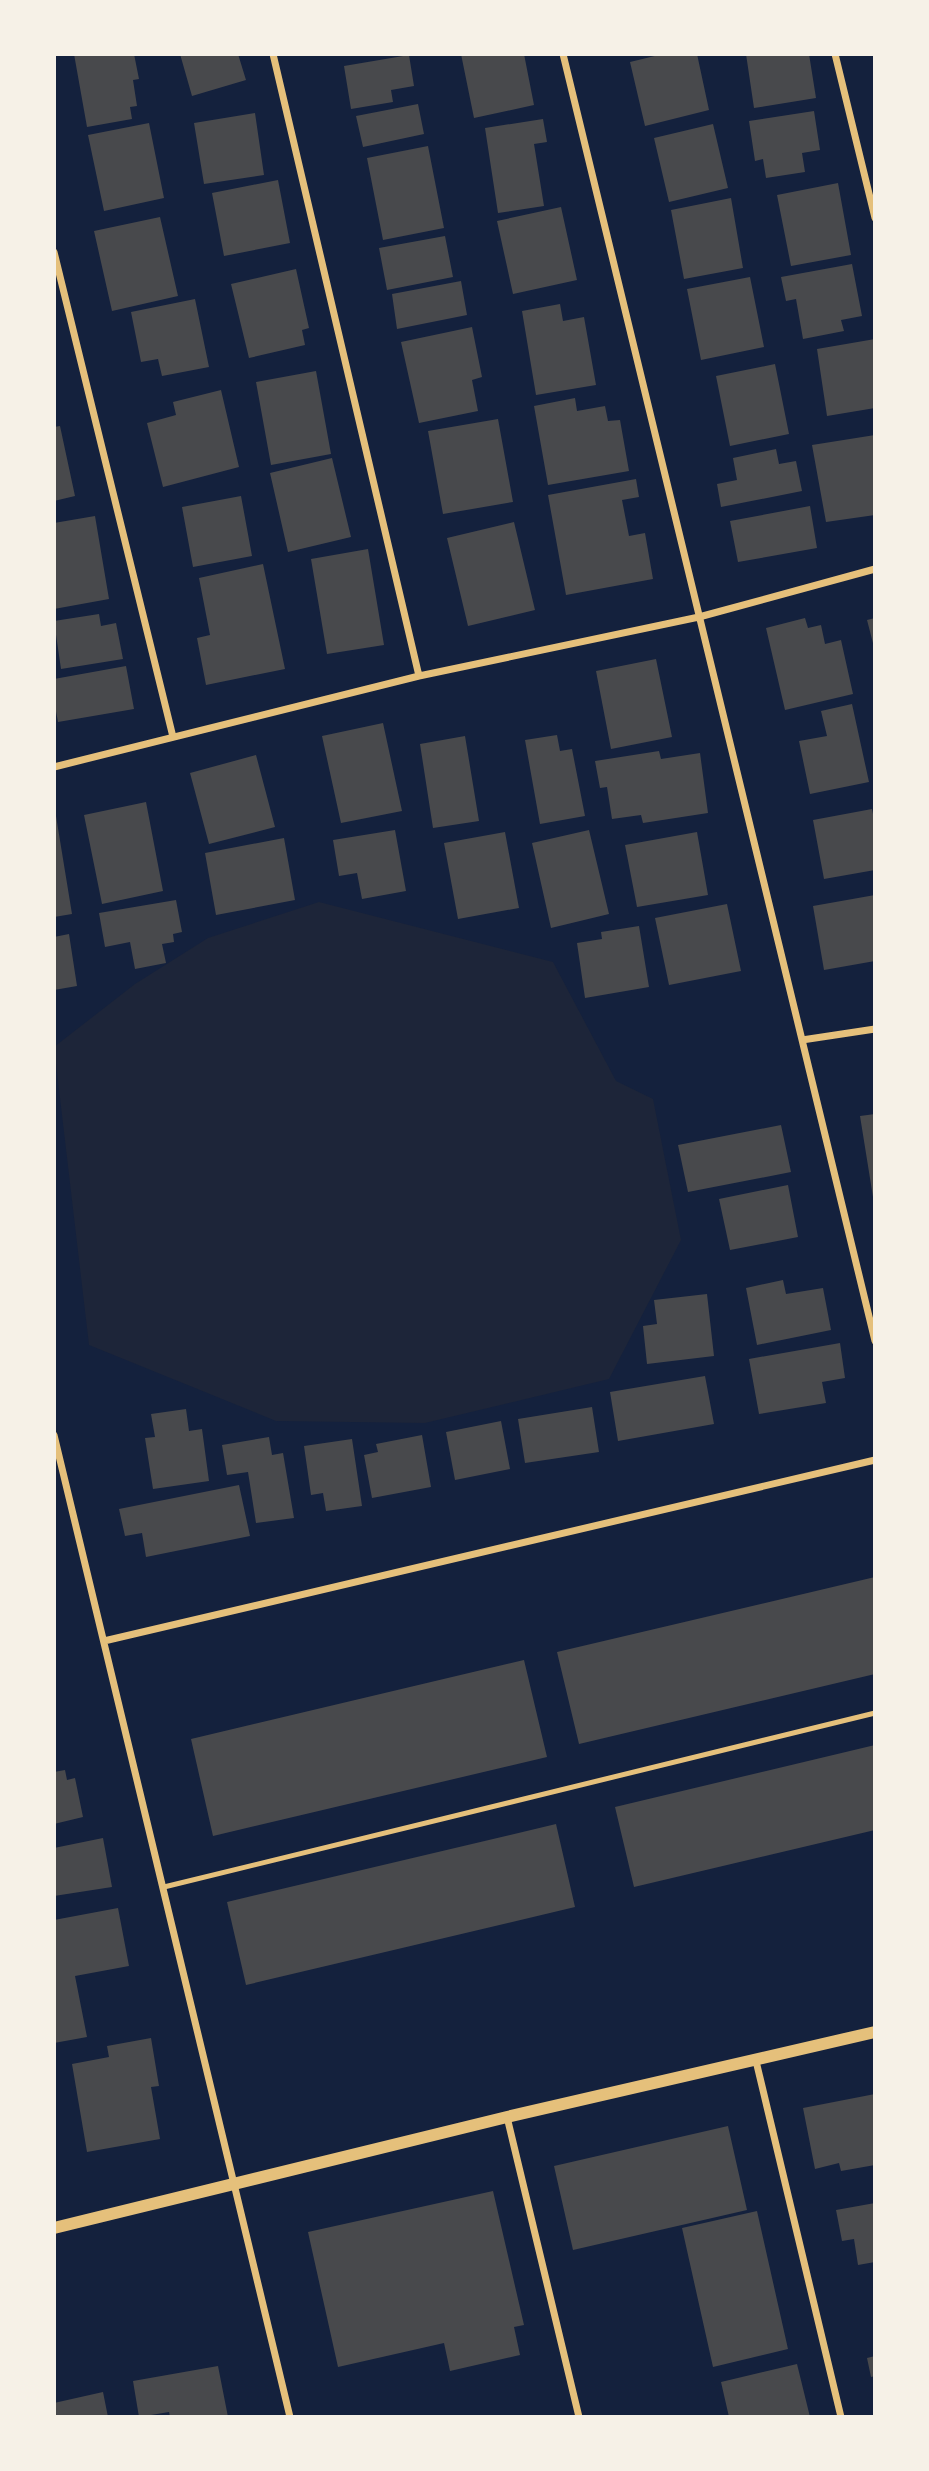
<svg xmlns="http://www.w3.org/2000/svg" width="929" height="2471" font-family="'Noto Sans',sans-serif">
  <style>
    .green { fill: #1d2539 }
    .building { fill: #48494c }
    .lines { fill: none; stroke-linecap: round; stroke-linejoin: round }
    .service { stroke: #e5c07b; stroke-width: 5 }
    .minor { stroke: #e5c07b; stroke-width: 7 }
    .tertiary { stroke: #e5c07b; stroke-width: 12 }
  </style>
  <rect width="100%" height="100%" fill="#14213d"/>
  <path class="green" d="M319,902L553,962L616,1081L653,1099L681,1240L609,1379L425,1423L276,1421L89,1345L54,1047L135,984L208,938Z"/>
  <path class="building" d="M74,54H134L139,79L133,80L137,106L130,107L132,119L87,127Z
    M180,54H238L246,80L192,96Z
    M461,54H524L534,105L474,118Z
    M663,54H697L709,110L645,126L630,62Z
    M746,54H809L816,98L754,108Z
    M409,55L414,86L391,90L393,102L351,109L344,66Z
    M418,104L424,134L363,147L356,116Z
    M814,111L820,150L802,153L805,172L766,178L763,159L755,161L749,121Z
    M255,113L264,175L204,184L194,123Z
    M543,119L547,142L534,144L544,206L498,213L485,128Z
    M149,123L164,198L104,211L88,135Z
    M713,124L728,188L669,202L654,138Z
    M428,146L444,228L383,240L367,158Z
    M278,180L290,243L224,256L212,193Z
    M838,183L851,255L791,266L777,195Z
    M731,198L743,268L684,279L671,210Z
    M561,207L577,280L513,294L497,221Z
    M160,217L178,296L112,311L94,231Z
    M445,236L453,277L387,290L379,248Z
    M852,264L862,316L841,320L844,331L803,339L796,299L786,301L781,277Z
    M296,269L309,328L302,330L305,345L249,358L231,284Z
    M750,277L764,347L701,360L687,289Z
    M461,281L467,315L397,329L392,294Z
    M195,299L209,367L162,376L158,359L141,362L131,312Z
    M560,304L563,321L584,317L596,385L536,395L522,311Z
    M472,327L482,377L472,380L478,411L419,423L401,342Z
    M875,339V408L827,416L817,349Z
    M775,364L789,434L730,446L716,376Z
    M316,371L331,454L271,465L256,382Z
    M221,390L239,467L163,487L147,423L176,415L173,402Z
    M575,398L577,411L605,406L608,421L620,420L629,471L548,485L534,406Z
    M498,419L513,502L443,514L428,431Z
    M60,426L75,496L54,501V427Z
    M875,435V515L826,522L812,445Z
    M776,449L779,464L796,461L802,491L721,507L717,484L737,480L733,458Z
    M332,458L351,537L288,552L270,473Z
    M636,479L639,497L622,500L629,536L645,533L653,579L566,595L548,495Z
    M241,496L252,556L193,567L182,507Z
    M810,506L817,548L738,562L730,521Z
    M95,516L109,599L54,609V523Z
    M514,522L535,610L468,626L447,538Z
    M368,549L384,645L327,654L311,559Z
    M263,564L285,669L206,685L197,638L210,635L199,578Z
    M99,614L101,626L116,623L123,659L61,669L54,621Z
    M805,618L808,628L821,625L825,644L841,640L853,694L785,710L766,628Z
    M875,618V647H874L867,620Z
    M656,659L672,737L611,749L596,671Z
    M126,666L134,709L58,722L54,701V679Z
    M852,704L869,782L810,794L799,741L827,736L821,711Z
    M383,723L402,811L341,823L322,736Z
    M557,735L560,751L572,749L585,816L540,824L525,740Z
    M465,736L479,821L433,828L420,744Z
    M659,751L661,759L700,753L708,813L643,823L641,815L612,819L607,787L600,788L595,761Z
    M256,755L275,827L209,844L190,773Z
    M146,802L163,891L102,904L84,815Z
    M872,809L875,824V870L824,879L813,820Z
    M56,816L72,914L54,917V817Z
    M395,830L406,891L362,899L357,873L339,876L333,840Z
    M589,830L609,914L551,928L532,843Z
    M505,832L519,908L458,919L444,843Z
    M697,832L708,895L637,907L625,845Z
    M284,838L295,900L216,915L205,853Z
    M875,895V961L824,970L813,906Z
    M176,900L182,932L173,934L174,942L162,944L166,963L135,969L130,942L105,947L99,913Z
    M727,904L741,971L669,985L655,918Z
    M639,926L649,987L585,998L577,943L602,939L601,932Z
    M69,934L77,986L54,990V937Z
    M875,1114V1197H873L860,1116Z
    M781,1125L791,1172L688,1192L678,1145Z
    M788,1185L798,1237L730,1250L719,1199Z
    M783,1280L786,1294L823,1288L831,1330L757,1345L746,1288Z
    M707,1294L714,1356L647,1364L643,1326L657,1324L654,1300Z
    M840,1343L845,1378L822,1382L826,1403L759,1414L749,1359Z
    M705,1376L714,1424L618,1441L610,1392Z
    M592,1407L599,1452L525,1463L518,1419Z
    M186,1409L189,1431L202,1429L209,1481L153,1489L145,1438L155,1437L151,1414Z
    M501,1421L510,1469L455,1480L446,1432Z
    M422,1435L431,1487L372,1498L364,1455L378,1452L376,1444Z
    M269,1437L272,1455L283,1453L294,1518L256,1523L248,1472L227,1475L222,1445Z
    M352,1439L362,1506L326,1511L323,1493L311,1495L304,1446Z
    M239,1485L250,1536L146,1557L142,1533L125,1536L119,1509Z
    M875,1577V1674L579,1744L557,1652Z
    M524,1660L547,1757L213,1836L191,1739Z
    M875,1745V1830L634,1887L615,1807Z
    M65,1770L67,1780L75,1778L83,1817L54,1824V1772Z
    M556,1824L575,1907L246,1985L227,1902Z
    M103,1838L112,1887L54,1896V1848Z
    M118,1908L129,1966L75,1976L87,2037L54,2043V1920Z
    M151,2038L159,2086L151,2087L160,2139L87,2152L72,2064L109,2057L107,2046Z
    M875,2094V2165L841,2171L839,2163L815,2169L803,2108Z
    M728,2126L747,2210L573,2250L554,2166Z
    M493,2191L524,2325L514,2327L520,2355L450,2371L444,2343L338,2367L308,2232Z
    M875,2203V2262L858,2265L854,2239L842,2241L836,2210Z
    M757,2211L788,2349L713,2367L682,2228Z
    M875,2356V2376L871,2377L867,2358Z
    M797,2364L810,2417H729L721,2382Z
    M218,2366L228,2417H170L169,2412L139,2417L133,2381Z
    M103,2392L108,2417H54V2403Z"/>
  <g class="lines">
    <path class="service" d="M164,1887L875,1713"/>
    <path class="minor" d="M273,54L419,676
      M563,54L875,1341
      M835,54L875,218
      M54,252L173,737
      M54,767L419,676L699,617L875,569
      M802,1040L875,1029
      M54,1435L290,2417
      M104,1641L875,1460
      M756,2061L841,2417
      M507,2117L579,2417"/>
    <path class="tertiary" d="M54,2228L507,2117L875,2032"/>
  </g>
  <rect width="929" height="2471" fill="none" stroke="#f6f1e7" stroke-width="112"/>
</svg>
